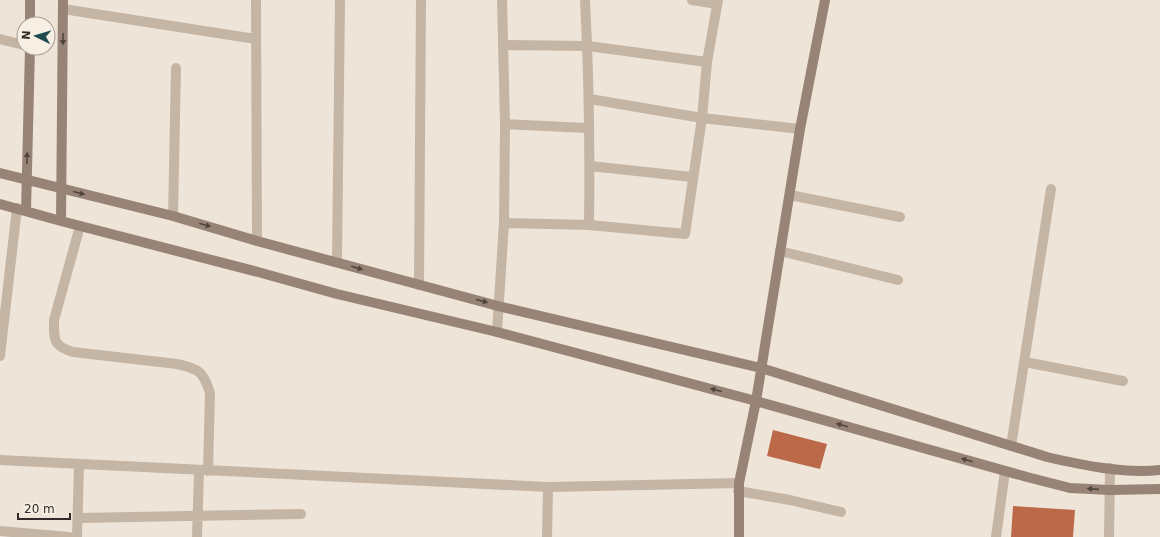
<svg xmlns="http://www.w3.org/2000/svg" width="1160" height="537" font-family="'DejaVu Sans',sans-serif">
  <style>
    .building { fill: #bb6949 }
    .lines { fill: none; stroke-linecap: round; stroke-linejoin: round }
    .street { stroke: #c5b5a5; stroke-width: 10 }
    .secondary { stroke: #988477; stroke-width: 10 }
    .oneway { fill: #50453e }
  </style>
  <rect width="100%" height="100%" fill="#eee5d8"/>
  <path class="building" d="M773,430L827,444L820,469L767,456Z
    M1013,506L1075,510L1073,537H1011Z"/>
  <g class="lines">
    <path class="street" d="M256,0L257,241
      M585,0C589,75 590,150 589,225
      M692,0L717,4
      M63,9L256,39
      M0,39L24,45
      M503,45L588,46L707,62
      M590,99L702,118L800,129
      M505,124L588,128
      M590,166L692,177
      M790,195L900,217
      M173,216L176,68
      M504,223L589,225L685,234L702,118L707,62L718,0
      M80,226L54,320C54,340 53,346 73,352L177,364C199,369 203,371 210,393L208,471
      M780,251L898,280
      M337,262L340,0
      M419,285L421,0
      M497,332L504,223L505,124L502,0
      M0,356L17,208
      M1025,362L1123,381
      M1011,446L1051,189
      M0,460L548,487L739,483
      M738,491L790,500L841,512
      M78,518L301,514
      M0,531L69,537
      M77,537L79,465
      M197,537L199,471
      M547,537L548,487
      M996,537L1005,471
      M1109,537L1110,468"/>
    <path class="secondary" d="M30,24V0
      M0,173L173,216L257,241L498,306L761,368L1047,457C1082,465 1124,474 1160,470
      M0,204L61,221L258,272L337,294L497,332L756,401L1027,477L1070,488L1110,490L1160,489
      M26,211L30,48
      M61,221L63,0
      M739,537V483L756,401L800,129L825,0"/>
  </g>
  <defs><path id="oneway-solid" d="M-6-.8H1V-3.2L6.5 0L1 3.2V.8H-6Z"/></defs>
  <g class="oneway">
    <use href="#oneway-solid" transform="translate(63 39) rotate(91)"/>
    <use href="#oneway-solid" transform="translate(27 158) rotate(-88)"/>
    <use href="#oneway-solid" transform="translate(79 193) rotate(14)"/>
    <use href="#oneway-solid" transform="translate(205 225) rotate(16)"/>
    <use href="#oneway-solid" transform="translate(357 268) rotate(16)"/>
    <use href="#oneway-solid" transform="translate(482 301) rotate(15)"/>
    <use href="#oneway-solid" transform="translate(716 390) rotate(-165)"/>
    <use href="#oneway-solid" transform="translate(842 425) rotate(-164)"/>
    <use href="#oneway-solid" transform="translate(967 460) rotate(-164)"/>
    <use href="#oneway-solid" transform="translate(1093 489) rotate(-176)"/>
  </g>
  <g transform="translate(36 36) rotate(275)"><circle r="19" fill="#f7efe3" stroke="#a8a097"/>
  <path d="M0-3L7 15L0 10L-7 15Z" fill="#1f4a4f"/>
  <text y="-6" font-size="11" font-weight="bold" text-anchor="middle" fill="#312a26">N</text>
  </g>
  <path d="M18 513v6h52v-6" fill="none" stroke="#312a26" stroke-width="2"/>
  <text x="24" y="513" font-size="12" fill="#312a26" stroke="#f7efe3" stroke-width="3" paint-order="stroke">20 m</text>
</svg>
